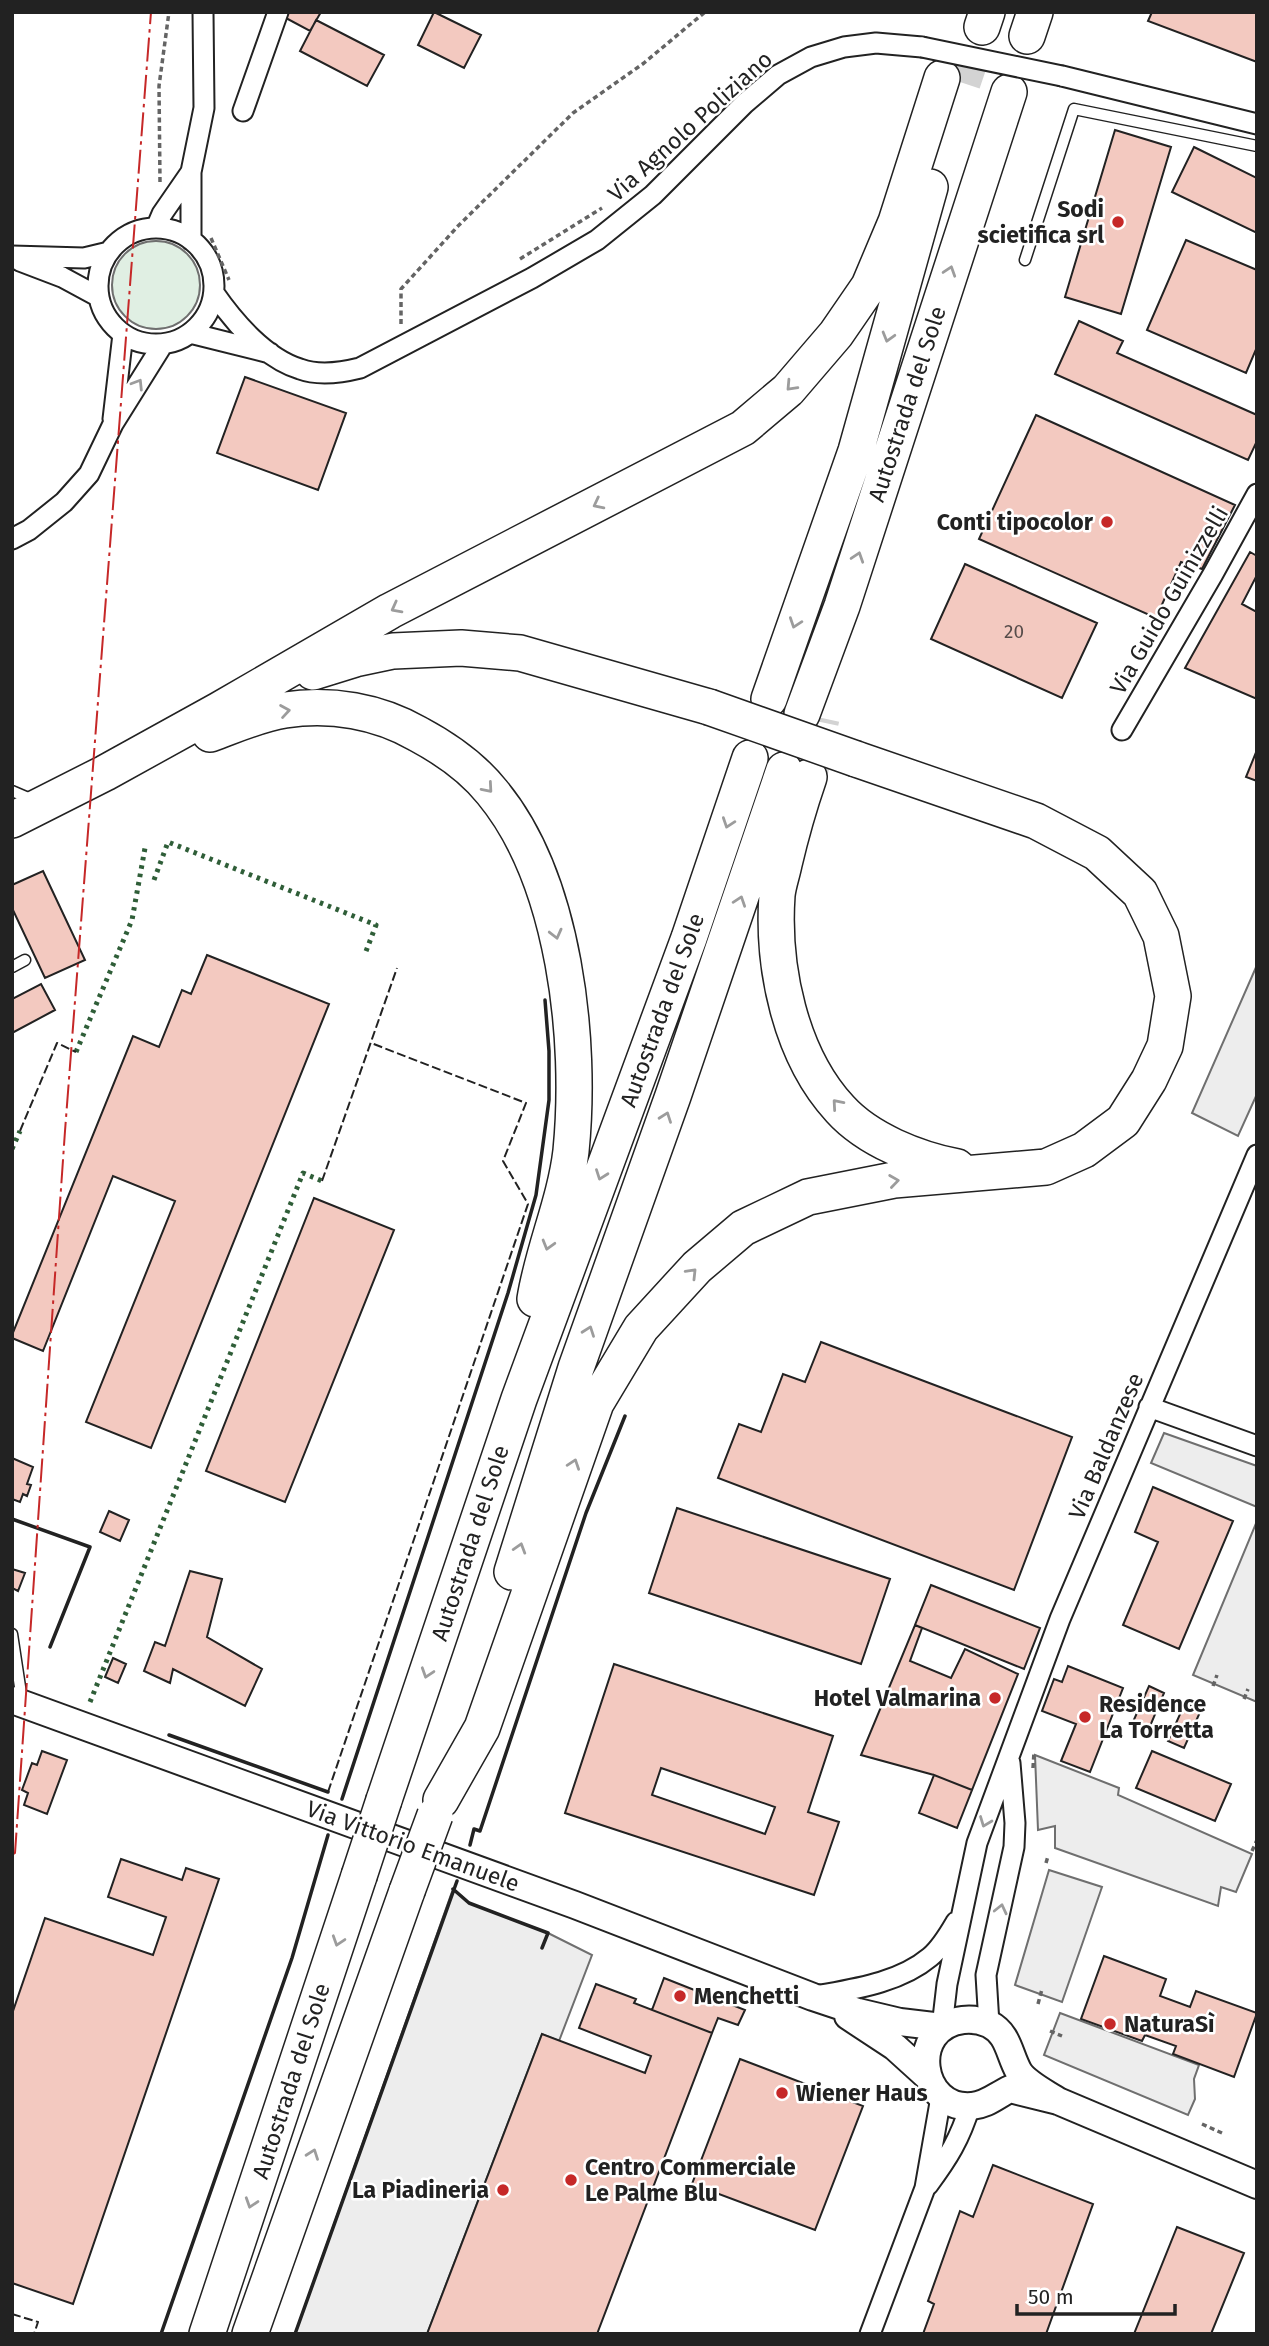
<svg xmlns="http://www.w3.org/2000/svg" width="1269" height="2346" font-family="'Fira Sans',sans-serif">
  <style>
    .green { fill: #e0efe3; stroke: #6f6f6f; stroke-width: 2 }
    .parking { fill: #ededed; stroke: #6f6f6f; stroke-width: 2 }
    .building { fill: #f3c9c0; stroke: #222; stroke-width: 2; fill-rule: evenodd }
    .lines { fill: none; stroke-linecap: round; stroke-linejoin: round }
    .highway-tunnel { stroke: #d3d3d3; stroke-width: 35; stroke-dasharray: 35 18; stroke-linecap: butt }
    .lane-casing { stroke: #222; stroke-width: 13 }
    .street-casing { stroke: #222; stroke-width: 23 }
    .secondary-casing { stroke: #222; stroke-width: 30 }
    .highway-casing { stroke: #222; stroke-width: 38 }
    .path { stroke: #646464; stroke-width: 3.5; stroke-dasharray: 5 3.5; stroke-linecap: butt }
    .lane { stroke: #fff; stroke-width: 10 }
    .street { stroke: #fff; stroke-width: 19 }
    .secondary { stroke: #fff; stroke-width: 26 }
    .highway { stroke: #fff; stroke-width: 35 }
    .street-bridge-casing { stroke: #222; stroke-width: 23; stroke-linecap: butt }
    .highway-bridge-casing { stroke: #222; stroke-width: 38; stroke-linecap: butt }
    .street-bridge { stroke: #fff; stroke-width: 19 }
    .highway-bridge { stroke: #fff; stroke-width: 35 }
    .hedge { stroke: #2f5e38; stroke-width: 5; stroke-dasharray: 3.5 5; stroke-linecap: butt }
    .fence { stroke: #222; stroke-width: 2; stroke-dasharray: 9 3.5; stroke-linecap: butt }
    .wall { stroke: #222; stroke-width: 3.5 }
    .power { stroke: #c62828; stroke-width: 2; stroke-dasharray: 24 5 3.5 5; stroke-linecap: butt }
    .oneway { stroke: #9c9c9c }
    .poi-dot { fill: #c62828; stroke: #fff; stroke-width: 2.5 }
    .labels { text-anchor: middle; stroke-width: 5; stroke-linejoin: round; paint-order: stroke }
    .number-label { font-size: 19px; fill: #564c4a }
    .street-label { font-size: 23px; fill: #222; stroke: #fff }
    .poi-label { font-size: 23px; font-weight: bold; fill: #222; stroke: #fff; text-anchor: start }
  </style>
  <rect width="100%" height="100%" fill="#fff"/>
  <path class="green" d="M112 285a44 44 0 1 1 88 0a44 44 0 1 1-88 0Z"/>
  <path class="parking" d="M1257,965V1094L1238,1136L1192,1113Z
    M1164,1433L1257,1466V1507L1151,1463Z
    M1257,1521V1702L1193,1675Z
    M1035,1755L1119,1788L1118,1795L1252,1854L1236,1892L1221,1887L1218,1906L1055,1848V1826L1038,1830Z
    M1049,1870L1102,1887L1062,2002L1015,1985Z
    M453,1889L469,1903L548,1933L592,1955L559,2041L542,2034L427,2334H295Z
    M1060,2013L1199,2065L1194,2079L1195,2099L1188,2115L1044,2055Z"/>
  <path class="building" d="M287,12H321L310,31L284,17Z
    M434,12L481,35L464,68L418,45Z
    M1152,12H1257V62L1148,21Z
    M316,20L384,55L367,86L300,51Z
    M1115,130L1171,147L1121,314L1065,297Z
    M1194,147L1257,178V233L1172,192Z
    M1186,240L1257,270V347L1246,373L1147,330Z
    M1079,321L1123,341L1117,353L1257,415V441L1248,460L1055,374Z
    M245,377L346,413L318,490L217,453Z
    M1036,415L1235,505L1202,569L1181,562L1156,618L979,539Z
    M1250,552L1257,556V575L1242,604L1257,612V699L1185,668Z
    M965,564L1097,623L1062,698L931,639Z
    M1257,750V781L1246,777Z
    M43,871L85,960L45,978L12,908V885Z
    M207,955L329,1004L151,1448L86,1422L175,1201L113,1176L43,1351L12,1338V1335L133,1036L159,1047L182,990L191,994Z
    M41,984L55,1010L12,1033V999Z
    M314,1198L394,1230L285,1502L206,1471Z
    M821,1342L1072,1437L1014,1590L718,1478L739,1424L761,1432L783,1374L805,1382Z
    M12,1458L33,1467L27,1484L31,1485L27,1496L23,1494L20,1502L12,1499Z
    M1153,1487L1233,1521L1179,1649L1123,1625L1158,1542L1135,1532Z
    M677,1508L890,1579L861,1664L649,1593Z
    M109,1511L129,1520L120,1541L100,1532Z
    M12,1569L25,1573L18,1591L12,1588Z
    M190,1571L222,1579L207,1637L262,1669L245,1706L173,1669L170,1683L144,1671L155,1642L165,1646Z
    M931,1585L1040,1628L1024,1669L915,1625Z
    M915,1625L922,1628L910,1661L951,1678L965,1649L1018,1674L972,1790L934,1775L861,1755Z
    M113,1658L126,1664L118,1683L105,1677Z
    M614,1664L833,1736L808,1812L839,1822L814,1895L565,1813ZM661,1768L775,1807L765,1834L652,1795Z
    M1068,1666L1123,1688L1090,1772L1061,1761L1076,1724L1042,1711L1054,1679L1062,1682Z
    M1149,1686L1164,1693L1148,1731L1132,1724Z
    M1185,1703L1201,1710L1184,1748L1168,1741Z
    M42,1751L67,1760L47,1814L24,1805L28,1793L22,1790L32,1763L37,1765Z
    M1152,1751L1231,1784L1215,1821L1136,1788Z
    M934,1775L972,1790L957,1828L919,1813Z
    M121,1859L182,1880L186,1868L219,1879L73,2304L12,2283V2014L45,1918L153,1955L166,1917L108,1897Z
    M1104,1956L1166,1979L1160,1996L1190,2007L1196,1991L1257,2013L1234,2077L1173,2054L1176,2046L1145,2035L1142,2041L1081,2019Z
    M664,1978L745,2010L738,2025L718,2018L712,2033L652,2010Z
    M596,1984L636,1999L634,2003L712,2033L597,2334H427L542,2034L645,2073L651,2056L579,2028Z
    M740,2059L863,2106L815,2230L692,2184Z
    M993,2165L1093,2204L1046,2334H923L934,2304L928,2301L960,2211L973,2217Z
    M1177,2227L1244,2253L1211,2334H1134Z"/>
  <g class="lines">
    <path class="highway-tunnel" d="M963,83L982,27
      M810,774L822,718"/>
    <defs>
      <path id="lane" d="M1025,260L1074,109L1257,146
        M12,791L33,800
        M12,967L25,960
        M12,1634L22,1700"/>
      <path id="street" d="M1062,76L1257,124
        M243,111L278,12
        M156,228L162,214L191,172
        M98 286a58 58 0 1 1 116 0a58 58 0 1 1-116 0Z
        M191,240V172L204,108L203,12
        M12,256L84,258L109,252
        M20,261L62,277L99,297
        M214,293C234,322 265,358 300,369C319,376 340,373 360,368L532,278L597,240L653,195L744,104L778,75L811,57L844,47L876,43L922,47
        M190,333L270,353
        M113,419L123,334
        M12,539L29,530L64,502L89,474L113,424L163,344
        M1122,730L1213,574L1257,494
        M1149,1407L1257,1446
        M816,1996C854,1989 899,1983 930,1957C941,1948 949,1934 956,1922
        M989,2024L986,1975L1014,1847L1015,1823L1010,1763
        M942,2027L947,1984L977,1843L1060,1619L1257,1155
        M928,2185C948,2158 960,2139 970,2106
        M870,2334L925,2188L941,2097"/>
      <path id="secondary" d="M12,1700L575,1905L813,1997L858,2012L900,2022L942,2027
        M848,2016L895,2047L927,2076
        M1058,2101C1046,2093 1027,2084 1019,2072C1009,2055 1009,2034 989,2024C980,2020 971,2019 963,2020C907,2027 919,2111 972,2106C987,2105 997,2095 1010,2089L1058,2101L1257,2185"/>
      <path id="highway" d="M982,27L987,12
        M1027,36L1035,12
        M313,672L355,659L393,651L461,648L520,653L709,707
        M769,699L856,451L930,187
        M802,714L842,606L1009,92
        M210,734C235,725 259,714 285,710C331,703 378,711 418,734C446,749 472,767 492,792C565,880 582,1040 571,1151C565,1202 543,1249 535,1299
        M809,777C799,806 791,834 784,864C782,874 778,885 777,895C772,967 790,1055 840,1109C868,1140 917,1159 957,1167
        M12,820L105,773L219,710L390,611L743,428L788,390L836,334L869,286L896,222L942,78
        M512,1572L576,1368L673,1096L784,770
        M384,1800L519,1399L689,938L750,758
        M441,1800L482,1728L596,1403L641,1328L697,1267L743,1228L808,1197L894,1180L1046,1167L1084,1150L1123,1121L1149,1080L1165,1046L1173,996L1161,936L1140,893L1097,853L1036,821L856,759
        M207,2334L359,1876
        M250,2334L407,1891"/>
    </defs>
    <use href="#lane" class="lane-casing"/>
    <use href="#street" class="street-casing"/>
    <use href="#secondary" class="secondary-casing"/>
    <use href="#highway" class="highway-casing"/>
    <path class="path" d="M160,182L159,86L169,12
      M211,238L229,280
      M520,259L602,208
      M401,324V289L458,226L573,113L644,63L705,12
      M1213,1686L1217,1675
      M1244,1699L1248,1689
      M1033,1768L1034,1752
      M1252,1851L1257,1840
      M1046,1863L1048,1856
      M1038,2004L1042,1989
      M1050,2031L1062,2036
      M1202,2124L1222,2133"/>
    <use href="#lane" class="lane"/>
    <use href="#street" class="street"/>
    <use href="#secondary" class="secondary"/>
    <use href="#highway" class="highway"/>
    <defs>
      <path id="street-bridge" d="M922,47L1062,76"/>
      <path id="highway-bridge" d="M709,707L856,759
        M359,1876L384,1800
        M407,1891L435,1815"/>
    </defs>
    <use href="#street-bridge" class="street-bridge-casing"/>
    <use href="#highway-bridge" class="highway-bridge-casing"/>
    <use href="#street-bridge" class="street-bridge"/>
    <use href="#highway-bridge" class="highway-bridge"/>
    <path class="hedge" d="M154,880L168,842L376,925L365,954
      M76,1052L132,920L145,848
      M12,1149L20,1131
      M90,1702L303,1173L322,1181"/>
    <path class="fence" d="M20,1131L57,1043L76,1052
      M322,1181L397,968
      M328,1792L528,1204L503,1161L526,1103L371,1043
      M12,2314L38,2322L34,2334"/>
    <path class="wall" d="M12,1519L90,1547L50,1647
      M169,1735L328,1792
      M342,1799L508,1293L536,1195L549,1100V1051L545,1000
      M470,1845L474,1829L480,1831L586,1513L625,1416
      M453,1889L469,1903L548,1933L542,1948
      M161,2334L292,1958L328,1835
      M295,2334L457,1881"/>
    <path class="power" d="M12,1855L15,1853L65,1131L151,12"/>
  </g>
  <defs><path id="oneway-chevron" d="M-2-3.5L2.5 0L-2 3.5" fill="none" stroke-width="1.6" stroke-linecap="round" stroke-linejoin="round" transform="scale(1.75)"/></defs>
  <g class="oneway">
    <use href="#oneway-chevron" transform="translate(950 271) rotate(-72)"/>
    <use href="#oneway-chevron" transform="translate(888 337) rotate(106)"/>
    <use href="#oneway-chevron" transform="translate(138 384) rotate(-58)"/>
    <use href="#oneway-chevron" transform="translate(791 386) rotate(133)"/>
    <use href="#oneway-chevron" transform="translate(598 504) rotate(153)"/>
    <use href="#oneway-chevron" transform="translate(858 557) rotate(-72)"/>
    <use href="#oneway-chevron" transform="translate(396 608) rotate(152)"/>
    <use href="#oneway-chevron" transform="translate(795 623) rotate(109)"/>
    <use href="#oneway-chevron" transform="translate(285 711) rotate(-9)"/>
    <use href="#oneway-chevron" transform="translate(488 788) rotate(49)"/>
    <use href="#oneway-chevron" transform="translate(728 823) rotate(109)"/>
    <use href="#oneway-chevron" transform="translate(740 901) rotate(-71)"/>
    <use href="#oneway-chevron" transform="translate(556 934) rotate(76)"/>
    <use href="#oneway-chevron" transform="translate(837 1104) rotate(-131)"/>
    <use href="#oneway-chevron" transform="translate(666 1117) rotate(-70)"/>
    <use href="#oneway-chevron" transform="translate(601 1175) rotate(110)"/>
    <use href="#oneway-chevron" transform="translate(894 1181) rotate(-8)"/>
    <use href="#oneway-chevron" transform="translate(548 1245) rotate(106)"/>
    <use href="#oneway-chevron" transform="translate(692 1273) rotate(-46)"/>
    <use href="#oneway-chevron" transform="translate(589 1331) rotate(-70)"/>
    <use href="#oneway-chevron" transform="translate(574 1464) rotate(-71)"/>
    <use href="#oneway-chevron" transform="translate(520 1548) rotate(-73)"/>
    <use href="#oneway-chevron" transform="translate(427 1673) rotate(108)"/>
    <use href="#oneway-chevron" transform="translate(985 1822) rotate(111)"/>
    <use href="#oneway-chevron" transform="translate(1001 1909) rotate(-77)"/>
    <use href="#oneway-chevron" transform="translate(338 1941) rotate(108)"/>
    <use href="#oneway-chevron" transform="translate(313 2154) rotate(-70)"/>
    <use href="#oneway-chevron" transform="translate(251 2203) rotate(108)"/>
  </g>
  <g class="poi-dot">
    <circle cx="1118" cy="222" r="7"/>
    <circle cx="1107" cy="522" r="7"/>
    <circle cx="995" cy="1698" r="7"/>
    <circle cx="1085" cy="1717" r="7"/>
    <circle cx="680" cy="1996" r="7"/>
    <circle cx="1110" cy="2024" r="7"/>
    <circle cx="782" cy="2093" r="7"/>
    <circle cx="571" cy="2180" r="7"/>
    <circle cx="503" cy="2190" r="7"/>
  </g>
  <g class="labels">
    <g class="number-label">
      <text x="1014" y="638">20</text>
    </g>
    <g class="street-label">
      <text transform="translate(690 126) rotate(-42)" y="8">Via Agnolo Poliziano</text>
      <text transform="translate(907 404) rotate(-72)" y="8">Autostrada del Sole</text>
      <text transform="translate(1169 600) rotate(-60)" y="8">Via Guido Guinizzelli</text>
      <text transform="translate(662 1010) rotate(-70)" y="8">Autostrada del Sole</text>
      <text transform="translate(1106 1446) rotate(-67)" y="8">Via Baldanzese</text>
      <text transform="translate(470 1543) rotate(-72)" y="8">Autostrada del Sole</text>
      <text transform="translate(413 1846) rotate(20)" y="8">Via Vittorio Emanuele</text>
      <text transform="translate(291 2081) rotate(-72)" y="8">Autostrada del Sole</text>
    </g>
    <g class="poi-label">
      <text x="1104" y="217" text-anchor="end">Sodi<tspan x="1104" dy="26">scietifica srl</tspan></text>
      <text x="1093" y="530" text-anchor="end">Conti tipocolor</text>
      <text x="981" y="1706" text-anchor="end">Hotel Valmarina</text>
      <text x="1099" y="1712">Residence<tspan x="1099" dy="26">La Torretta</tspan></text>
      <text x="694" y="2004">Menchetti</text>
      <text x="1124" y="2032">NaturaSì</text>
      <text x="796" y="2101">Wiener Haus</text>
      <text x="585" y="2175">Centro Commerciale<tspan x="585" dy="26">Le Palme Blu</tspan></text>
      <text x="489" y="2198" text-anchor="end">La Piadineria</text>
    </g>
  </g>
  <rect width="1269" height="2346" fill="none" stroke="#222222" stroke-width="28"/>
  <path d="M1017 2304v10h158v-10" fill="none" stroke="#222222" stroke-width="3.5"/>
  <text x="1028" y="2304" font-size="21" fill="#222222" stroke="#ffffff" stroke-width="5" paint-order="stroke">50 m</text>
</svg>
